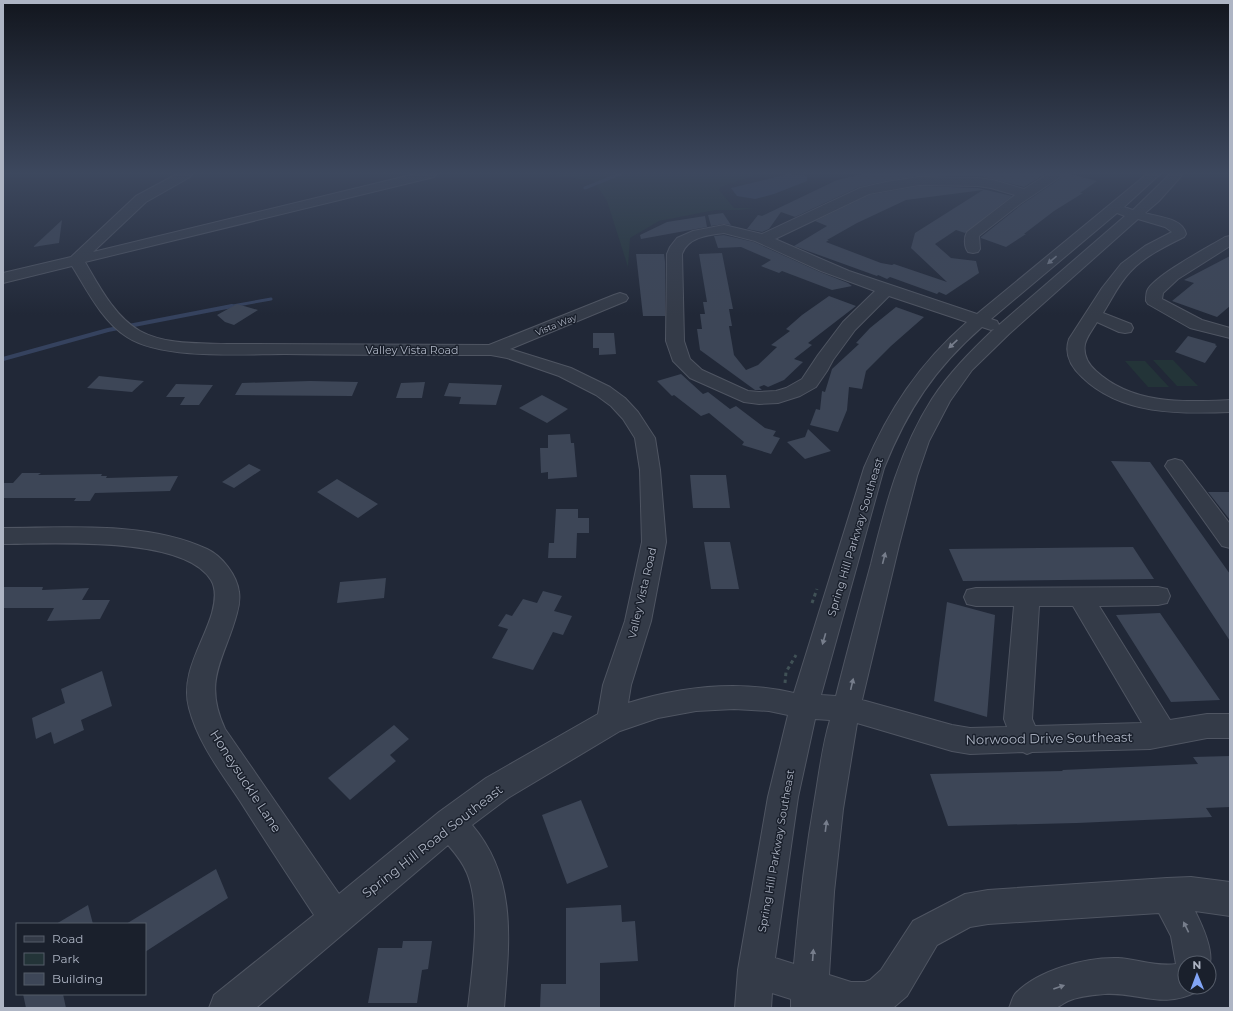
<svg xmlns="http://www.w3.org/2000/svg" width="1233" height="1011" font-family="Montserrat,sans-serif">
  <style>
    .green { fill: #233438 }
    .water { fill: #35425e }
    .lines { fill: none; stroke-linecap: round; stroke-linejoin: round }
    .stream-far1 { stroke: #35425e; stroke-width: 3 }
    .stream { stroke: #35425e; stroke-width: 4 }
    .building { fill: #3d4657; fill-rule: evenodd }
    .minor-casing { stroke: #4f5562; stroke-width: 2 }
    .path { stroke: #405156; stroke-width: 3; stroke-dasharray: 3.5 3.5; stroke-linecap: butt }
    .minor { fill: #343b48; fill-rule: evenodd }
    .oneway { fill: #777e8c }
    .labels { text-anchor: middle; stroke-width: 3; stroke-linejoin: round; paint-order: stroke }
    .far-street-label { font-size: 9px; fill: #aeb5c4; stroke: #1a202c }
    .street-label { font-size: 11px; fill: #aeb5c4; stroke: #1a202c }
    .near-street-label { font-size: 13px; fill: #aeb5c4; stroke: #1a202c }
  </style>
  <rect width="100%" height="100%" fill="#212837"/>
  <path class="green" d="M557,174H758L720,187L719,190L734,208H755L740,210H715L659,221L630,238L628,267L607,201L594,181L554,175Z
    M1153,360H1173L1198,386H1177Z
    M1125,361H1145L1169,387H1148Z"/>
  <path class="water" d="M788,174L807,176V181L774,194L755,199L737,196L731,188Z"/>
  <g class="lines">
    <path class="stream-far1" d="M585,188L620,174
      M227,307L271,299"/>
    <path class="stream" d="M3,359L108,330L232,306"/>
  </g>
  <path class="building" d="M863,174H1045L1024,187L993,179L978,176H919L886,181L859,187L795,217L781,212L769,229L762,232L747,229L758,215L762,216L837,180Z
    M1063,174H1070L1097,181L1080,193H1083L1054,211L1024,234H1026L1006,247L981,238V237L1021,205L1061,178Z
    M919,186L978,188L1012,196L965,233L956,230L935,244L951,258L976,261L979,273L946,295L939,292L937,294L890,277L887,279L878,275L877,276L794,246L827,226L815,221L869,195ZM983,190L915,233L911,248L947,282L894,264L892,265L881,263L826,242L829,240H827L857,223L906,200Z
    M723,213L731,225L724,224L711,226L708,215Z
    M705,216L707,227L641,239L640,235L667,222Z
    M62,220L59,243L33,247Z
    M724,235L754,242L820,272L848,283L852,286L832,290L782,271L779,273L761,266L771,260L741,247L718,248L714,236Z
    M722,253L733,309H729L732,326H729L734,355L746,370L758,365L777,347L771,345L790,331L786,329L802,315L829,296L856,306L808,343L812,345L794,359L803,362L784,380L768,387L764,385L759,387L762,390H755L700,350L697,329H702L700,314H705L703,302H707L699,254Z
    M636,254H664L665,262V316H643Z
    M1230,256V306L1217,317L1172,301L1194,283L1184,280Z
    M237,304L258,310L234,325L225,322L217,315Z
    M896,307L924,317L891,346L866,371L862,389L849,387L847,410L838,432L810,425L816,409L820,410L822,391L825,392L832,369L859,344L856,343L870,328Z
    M593,333H614L616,354L599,355V348H593Z
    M1188,336L1216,344L1215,345L1217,346L1205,363L1175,352Z
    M681,374L703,394L708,392L730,409L736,406L765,428L776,431L773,436L780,438L771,454L742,445L744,442L709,413L701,416L674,395L672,396L657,381Z
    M99,376L144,381L132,392L87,388Z
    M310,381L358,382L352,396L235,395L242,383Z
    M425,382L422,398H396L401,383Z
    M449,383L502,385L496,405L459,404L461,397L444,396Z
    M176,384L213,385L199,405H180L185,397H166Z
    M542,395L568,409L547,423L519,408Z
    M808,429L831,451L805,459L787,442L805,437Z
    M570,434L571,443H574L577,477L548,479V472L541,473L540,448H548V435Z
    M1111,461L1150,462L1230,574V641Z
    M249,464L261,470L234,488L222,482Z
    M22,473H41L38,475L102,474L101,476H107L106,478L178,476L170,491L95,493L90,501H74L76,498H3V483H13Z
    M690,475H726L730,508H693Z
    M337,479L378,504L358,518L317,492Z
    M1208,492H1230V520Z
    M556,509H578V518H589V533H577L576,558H548L549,543H554Z
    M704,542H730L739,589H711Z
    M1133,547L1154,579L963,581L949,549Z
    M386,578L384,598L337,603L340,582Z
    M3,587H43L42,590L89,588L82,600H110L100,619L47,621L54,608H3Z
    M543,591L562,596L554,611L572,616L563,635L553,632L533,670L492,658L508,629L498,626L506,614L512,616L523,599L537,603Z
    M947,602L995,615L987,717L934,701Z
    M1160,613L1220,700L1171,702L1116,615Z
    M102,671L112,706L81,720L84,730L54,744L51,732L36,739L32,718L65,703L61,689Z
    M394,725L409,739L390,755L396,761L350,800L328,778Z
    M1230,756V807L1206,808L1212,817L1077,823L948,826L930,774L1063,771L1062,770L1198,764L1193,757Z
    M581,800L608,867L567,884L542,815Z
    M216,869L228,898L145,952V924H126Z
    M88,905L93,924H56Z
    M621,905L622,922L635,921L638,961L600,963V1008H540L541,984H566V908Z
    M403,941H432L428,969L422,970L417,1003H368L378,948H402Z
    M23,994H63L66,1008H26Z"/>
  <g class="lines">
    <defs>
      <path id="minor" d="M177,174H192L190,177L146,202L93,252L415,174H436L434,177L85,262C99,286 115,317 140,331C166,345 199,343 227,344L489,345L614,295L620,293L626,295L628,298L626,301L510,349L571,368L610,387L625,398L638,412L655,438L660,470L666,542L651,621L631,685L628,703C683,686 738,680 794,693L864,468C889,409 919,364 967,322L889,296L855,330L833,360L827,371L816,387L800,396L778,403L759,404L744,402L690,378L673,361L666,341L667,254L670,247L677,238L693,231L724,225L762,234L860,188L886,182L919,177L978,178L993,180L1024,189L1048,174H1062L1060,177L1020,204L979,236L980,249L978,252L973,253L968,252C964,247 964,237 967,232L1015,195L991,188L978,186L919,185L869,194L775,239L849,271L977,314L1147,174H1160L1124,207L1133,210L1170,174H1183L1159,201L1145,213C1158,217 1183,218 1186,234L1184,237C1166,246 1145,256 1131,271C1119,283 1112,299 1103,313L1131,324L1133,328L1131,332L1125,333L1119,332L1097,322C1093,329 1087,336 1085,344C1083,355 1088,364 1096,371C1133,405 1184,402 1230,400V412C1179,414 1121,415 1082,377C1071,367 1064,354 1069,339L1102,288L1121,264L1145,246L1172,232L1165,227L1138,219L1009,334L972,370L950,401L929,441L917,476L899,545L862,700L952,725L970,728L1007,727L1004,719L1014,606H976L967,604L964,597L967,590L976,588L1158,587L1167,589L1170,596L1167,603L1158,605L1099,606L1170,720L1207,714H1230V738H1207L1150,749L1032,752L1027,754L1023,752L970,754L952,751L857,723L843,809L834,892L829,975L851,982H865L870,980L881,970L913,921L965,894L988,890L1167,878L1191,877L1230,882V916L1195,911C1202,925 1215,952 1209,967V963H1185V987H1199L1198,991C1162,1010 1140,992 1105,994C1093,995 1080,996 1068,1001C1064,1003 1059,1007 1055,1008C1045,1010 1020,1008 1009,1008C1011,1004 1012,998 1015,994C1037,970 1086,957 1118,958C1137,959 1156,967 1176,964L1171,936L1159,913L988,924L970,927L937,945L907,996L893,1008H791V999L772,993L771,1008H735L738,970L768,797L788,715L769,711L734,709L696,711L658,718L620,731L508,798L472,825C518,879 509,943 504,1008H468C472,970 482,909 467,873C463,863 455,853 448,845L256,1008H209L214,995L314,915C289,877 264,839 240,801C221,772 198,743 189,708C180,674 203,644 212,613C215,602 217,590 211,580C184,535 51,544 3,544V528C68,528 148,521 207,549C222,556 237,575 239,592C240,599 239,606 237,613C225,659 202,679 225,729L339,894L439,812L486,778L598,714L603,685L625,621L642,542L640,470L635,438L623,419L611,406L596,395L559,376L507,358L491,355C422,355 354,355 285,354C243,354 162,360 127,337C102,321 87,290 72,266L3,283V273L71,257L136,196ZM1117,213L1125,216L999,325L997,321L991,319ZM724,233L755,241L821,271L875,291L843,322L818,355L802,379L786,388L776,391L759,392L748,391L702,370L690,359L684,341L682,254C688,237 708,235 724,233ZM982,327L991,330L994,329C971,351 949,373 932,399C900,449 885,507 871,564C859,608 847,652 836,696L821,695L884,468C908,409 934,369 982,327ZM1039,606H1073L1142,723L1035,726L1032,719ZM815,719L830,720C823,743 820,767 816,792C806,849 799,906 794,964L775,958L798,797Z
        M1230,236V246L1178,279L1163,293L1162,299L1202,320L1230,328V338L1190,328L1148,304L1146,301C1146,297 1146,292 1148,289C1159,273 1207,248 1225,237Z
        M1175,459L1182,461L1230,524V548L1222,546L1165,466L1168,461Z"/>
    </defs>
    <use href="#minor" class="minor-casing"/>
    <path class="path" d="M812,603L817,589
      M785,683L786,672L796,655"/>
    <use href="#minor" class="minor"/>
  </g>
  <defs><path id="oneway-solid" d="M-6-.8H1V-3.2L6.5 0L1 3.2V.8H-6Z"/></defs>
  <g class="oneway">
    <use href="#oneway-solid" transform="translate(1052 260) rotate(140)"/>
    <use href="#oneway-solid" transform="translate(953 344) rotate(137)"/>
    <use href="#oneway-solid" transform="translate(884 558) rotate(-76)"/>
    <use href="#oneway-solid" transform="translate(824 639) rotate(106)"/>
    <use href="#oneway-solid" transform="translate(852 684) rotate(-77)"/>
    <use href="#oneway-solid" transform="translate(826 826) rotate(-83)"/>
    <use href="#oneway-solid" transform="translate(1186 927) rotate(-116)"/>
    <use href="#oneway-solid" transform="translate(813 955) rotate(-86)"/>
    <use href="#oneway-solid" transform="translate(1059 987) rotate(-19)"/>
  </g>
  <linearGradient id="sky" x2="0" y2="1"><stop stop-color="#12161e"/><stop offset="0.55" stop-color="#3d485e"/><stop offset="1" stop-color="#3d485e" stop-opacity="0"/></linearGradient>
  <rect width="1233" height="315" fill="url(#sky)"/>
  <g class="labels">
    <g class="far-street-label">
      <text transform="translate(556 325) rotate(-22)" y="3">Vista Way</text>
    </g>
    <g class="street-label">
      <text x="412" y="354">Valley Vista Road</text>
      <text transform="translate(855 537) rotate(-73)" y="4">Spring Hill Parkway Southeast</text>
      <text transform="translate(642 593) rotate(-77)" y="4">Valley Vista Road</text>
      <text transform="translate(776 851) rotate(-80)" y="4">Spring Hill Parkway Southeast</text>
    </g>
    <g class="near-street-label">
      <text transform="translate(1049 738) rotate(-1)" y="5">Norwood Drive Southeast</text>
      <text transform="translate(246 781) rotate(57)" y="5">Honeysuckle Lane</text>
      <text transform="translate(432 841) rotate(-38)" y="5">Spring Hill Road Southeast</text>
    </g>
  </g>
  <rect width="1233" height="1011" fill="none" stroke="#aeb5c4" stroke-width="8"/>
  <rect x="16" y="923" width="130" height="72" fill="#1a202c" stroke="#555c69"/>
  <rect x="24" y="936" width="20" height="6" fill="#343b48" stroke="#555c69"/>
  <text x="52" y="943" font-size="12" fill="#aeb5c4">Road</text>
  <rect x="24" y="953" width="20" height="12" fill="#233438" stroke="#555c69"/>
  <text x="52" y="963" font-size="12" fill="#aeb5c4">Park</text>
  <rect x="24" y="973" width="20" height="12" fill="#3d4657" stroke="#555c69"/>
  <text x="52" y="983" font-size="12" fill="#aeb5c4">Building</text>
  <g transform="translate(1197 975) rotate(359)"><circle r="19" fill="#1a202c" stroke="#555c69"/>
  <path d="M0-3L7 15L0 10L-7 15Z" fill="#82a5f6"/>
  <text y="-6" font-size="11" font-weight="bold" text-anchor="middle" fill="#aeb5c4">N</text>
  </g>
</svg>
